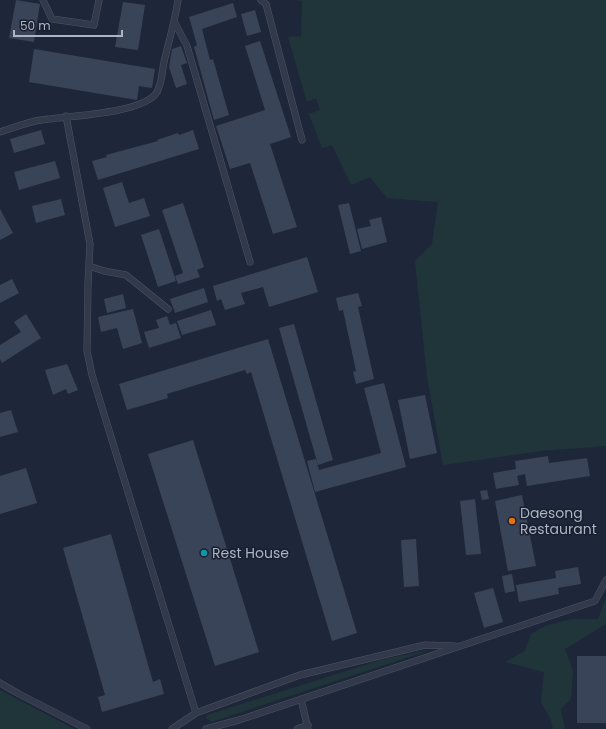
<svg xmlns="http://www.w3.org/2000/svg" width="606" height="729" font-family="Poppins,sans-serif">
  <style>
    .green { fill: #20353a }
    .building { fill: #3a4459 }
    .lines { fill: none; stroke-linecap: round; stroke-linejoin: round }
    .service-casing { stroke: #4d5464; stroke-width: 7 }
    .service { stroke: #32394a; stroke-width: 6 }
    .food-dot { fill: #e8710a; stroke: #181f2e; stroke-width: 1.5 }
    .culture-dot { fill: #0f9aa8; stroke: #181f2e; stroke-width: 1.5 }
    .labels { text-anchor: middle; stroke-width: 3; stroke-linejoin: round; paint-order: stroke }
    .poi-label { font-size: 14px; fill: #acb4c6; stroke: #181f2e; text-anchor: start }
  </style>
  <rect width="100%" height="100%" fill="#1e2739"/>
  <path class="green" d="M296,0H606V446L541,451L443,465L427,377L415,261L432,244L438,202L387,198L370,177L351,185L332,145L322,148L309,114L320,110L316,98L307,102L288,37L301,36L302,1Z
    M606,598V624L565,649L573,671L571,699L561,709L565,729H553L551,720L541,702L544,672L505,662L525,651L531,634L545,626L572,619H598Z
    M430,650L211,722L206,718L207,715L384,659Z
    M0,690L74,729H0Z"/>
  <path class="building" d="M16,0L40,4L34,42L9,38Z
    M123,2L145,5L138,50L115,47Z
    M233,3L237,17L202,29L210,60L213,59L229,115L214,120L194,47L197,45L189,17Z
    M255,10L261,32L247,36L241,14Z
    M260,41L291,137L270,144L297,227L273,234L250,163L230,169L216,126L265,110L245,46Z
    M181,46L187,63L181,65L187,84L176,88L169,67L172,49Z
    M34,49L155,69L152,88L139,86L137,100L29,82Z
    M41,130L45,144L14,153L10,139Z
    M193,130L199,149L98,180L92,161L107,157L106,155L158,141L157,140L178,133L179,135Z
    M55,161L60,178L19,190L14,172Z
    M122,182L129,203L144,198L150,216L115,227L103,188Z
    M61,199L65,215L36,223L32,206Z
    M183,203L204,267L197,270L200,277L178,284L175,276L183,273L162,210Z
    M349,203L361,251L350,254L338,205Z
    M0,209L13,233L0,240Z
    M381,217L387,242L362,249L357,229L371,226L369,220Z
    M159,229L176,281L158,287L141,235Z
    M307,257L318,292L269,307L263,287L241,293L245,304L225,310L221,299L217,301L213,286Z
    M12,279L19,293L0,303V285Z
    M204,288L208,302L175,313L170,299Z
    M358,293L362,306L358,307L374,379L356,384L353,372L356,371L343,310L339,311L336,298Z
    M123,294L126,308L107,313L104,299Z
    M133,309L142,343L123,349L117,328L101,332L98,317Z
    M211,310L216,325L182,335L177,321Z
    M26,314L41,338L2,363L0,359V345L21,332L14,322Z
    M167,316L170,325L176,323L181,338L149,348L144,332L159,328L156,320Z
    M294,324L333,460L318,465L279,328Z
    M268,339L357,633L332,641L251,372L247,374L245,370L167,394L168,398L127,410L119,384Z
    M67,364L78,390L68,394L66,389L53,395L45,370Z
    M384,383L406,467L315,492L307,461L316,459L319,470L381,453L364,388Z
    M425,395L437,453L410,459L398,400Z
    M11,410L18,432L0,437V413Z
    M193,440L259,652L215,666L148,454Z
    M548,456L549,463L587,458L590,476L527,486L525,474L517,476L519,485L496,489L493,473L516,469L515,461Z
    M26,468L37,503L0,514V476Z
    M487,490L489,499L482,500L480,491Z
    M522,495L536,566L508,571L495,501Z
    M475,499L481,554L466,555L460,501Z
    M111,534L153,682L160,679L164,694L102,712L98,697L105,695L63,548Z
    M416,539L419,586L404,587L401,540Z
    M578,567L581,584L558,588L559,594L519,602L516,585L556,578L555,571Z
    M512,574L515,591L505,593L502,576Z
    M493,588L503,622L484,628L474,593Z
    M577,656H606V723H577Z"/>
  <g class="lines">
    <defs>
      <path id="service" d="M43,0L52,19L94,25L99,0
        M261,0L266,4L302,140
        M175,23L187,46L250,262
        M66,116L90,244L88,284L87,351L92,375L196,713
        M0,132C13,128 27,122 41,120C66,116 144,114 157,92C162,83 162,72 164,62C169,41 175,21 178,0
        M89,266L104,271L126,275L168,309
        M0,683L19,694L87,729
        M301,699L308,729
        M172,729L196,713L300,675L425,645L454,646
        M206,729L239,720L595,601L606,580
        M297,729L308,725"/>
    </defs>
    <use href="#service" class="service-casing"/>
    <use href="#service" class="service"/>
  </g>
  <circle class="food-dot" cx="512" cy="521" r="4"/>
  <circle class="culture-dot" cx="204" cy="553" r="4"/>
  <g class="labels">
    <g class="poi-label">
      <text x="520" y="518">Daesong<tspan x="520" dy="16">Restaurant</tspan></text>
      <text x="212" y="558">Rest House</text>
    </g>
  </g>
  <path d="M14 30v6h108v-6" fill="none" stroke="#acb4c6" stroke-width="2"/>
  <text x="20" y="30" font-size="12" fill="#acb4c6" stroke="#181f2e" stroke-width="3" paint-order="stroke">50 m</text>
</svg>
